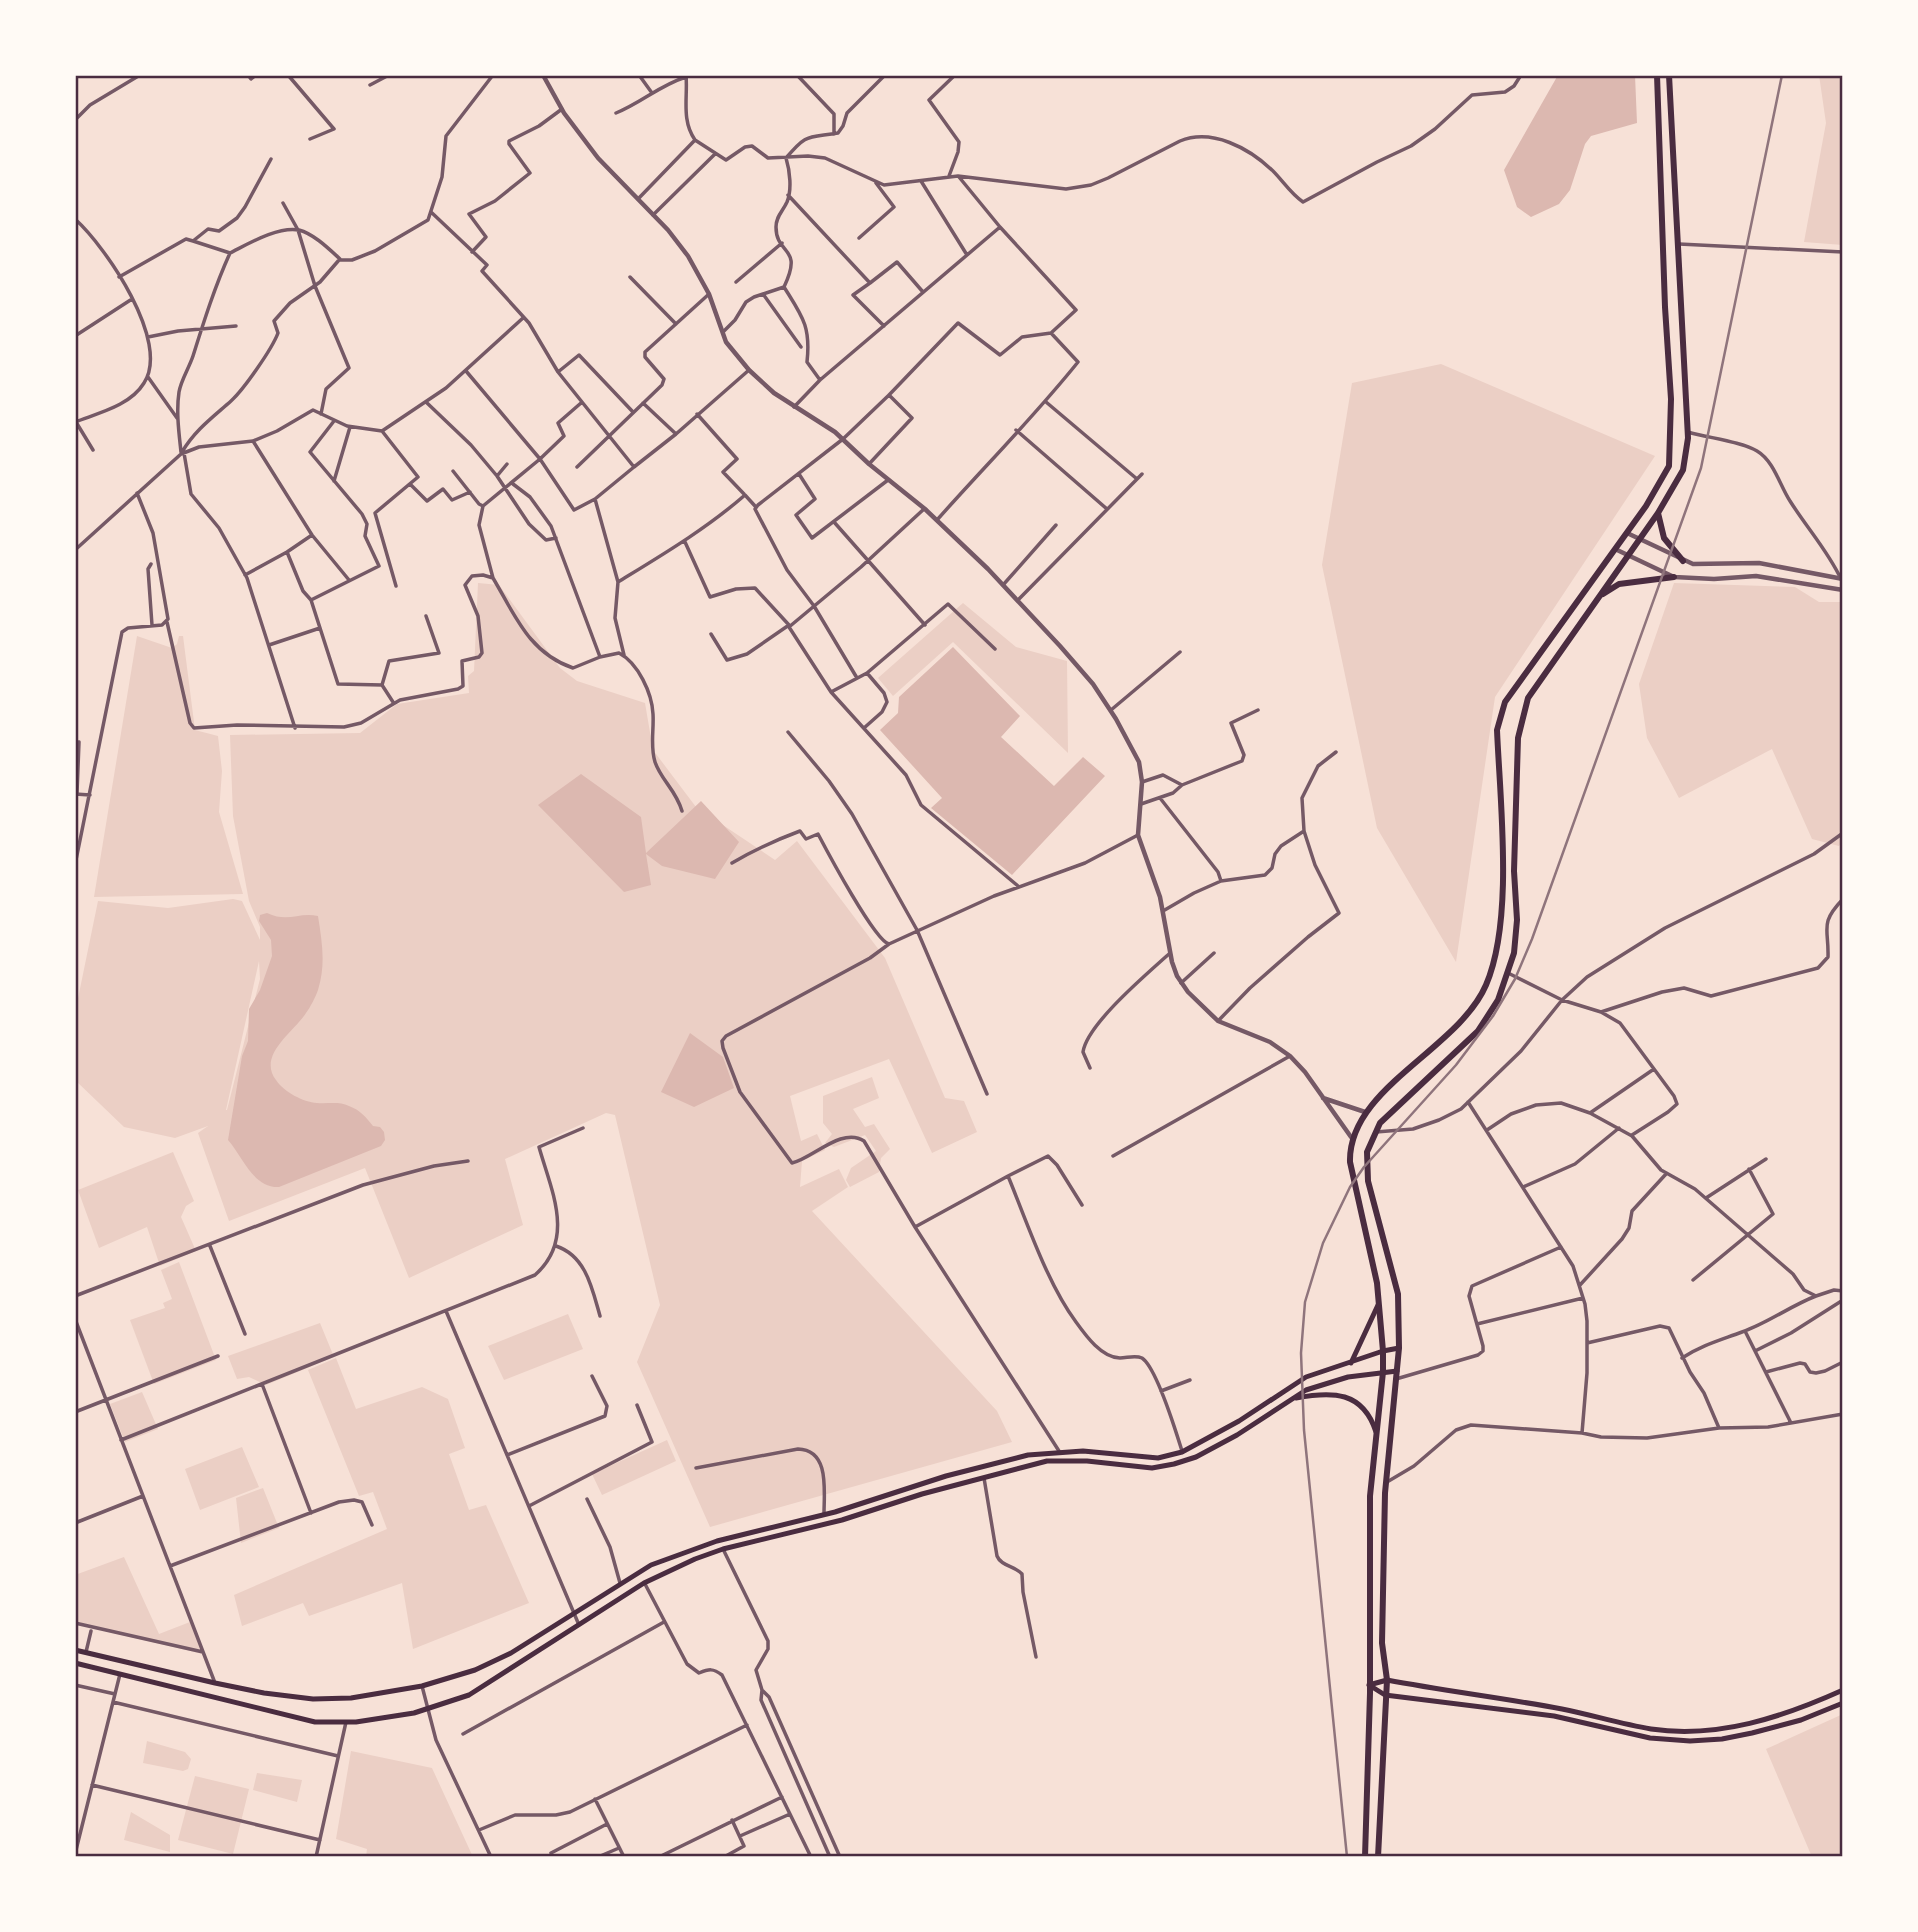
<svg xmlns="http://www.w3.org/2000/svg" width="1918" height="1932" font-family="'Golos Text',sans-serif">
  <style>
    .green { fill: #ebcfc5; fill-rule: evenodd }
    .water { fill: #dcb8b0 }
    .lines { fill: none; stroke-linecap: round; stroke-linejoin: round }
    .minor { stroke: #755966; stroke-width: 3.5 }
    .tertiary { stroke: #755966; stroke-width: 4.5 }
    .secondary { stroke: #4a2c40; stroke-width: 5 }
    .primary { stroke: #4a2c40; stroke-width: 5 }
    .trunk { stroke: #4a2c40; stroke-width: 6 }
    .rail { stroke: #8f747c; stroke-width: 2.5 }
    .neatline { fill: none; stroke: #4a2c40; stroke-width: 2.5 }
  </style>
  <rect width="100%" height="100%" fill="#f7e1d7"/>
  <path class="green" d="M1819,75H1843V245L1804,242L1826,123Z
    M1441,364L1655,456L1495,697L1456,962L1377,828L1322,565L1352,383Z
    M478,583L499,585L560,668L577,681L645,703L653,750L696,807L775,860L797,841L885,958L945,1098L964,1101L977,1132L932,1153L889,1059L790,1096L801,1141L817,1134L825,1150L802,1161L800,1187L839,1169L848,1187L812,1211L997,1411L1012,1442L710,1527L637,1362L660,1305L615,1115L606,1113L505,1159L523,1225L409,1278L365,1168L229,1221L198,1133L208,1126L175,1138L124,1127L75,1080V1013L98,901L168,908L233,899L242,901L260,940V927L249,901L233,816L230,735L360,733L397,704L469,693L468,676L474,671ZM259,961L260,979L227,1110H226Z
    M1674,583L1795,587L1819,602H1843V841L1839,846L1812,839L1772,749L1679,798L1647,738L1639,684Z
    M963,603L1016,647L1067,661L1068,753L953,642L893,696L878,678Z
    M137,636L172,648L177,644L179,636H183L195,730L218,736L222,771L219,812L243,894L94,897Z
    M872,1077L879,1098L853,1109L865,1127L874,1124L890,1149L881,1158L879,1172L850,1187L846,1180L851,1168L876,1151L865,1135L834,1147L825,1143L832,1134L823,1123V1096Z
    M173,1152L194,1201L186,1206L181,1217L196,1251L160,1266L147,1227L99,1248L78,1190Z
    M179,1262L216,1360L154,1384L130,1320L165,1308L163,1303L172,1299L161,1270Z
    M568,1314L583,1349L504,1380L488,1346Z
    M320,1323L334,1357L266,1385L249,1377L237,1379L228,1356Z
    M336,1358L356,1409L422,1387L448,1399L465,1448L449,1454L469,1510L486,1505L529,1603L413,1649L402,1583L309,1616L303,1603L242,1626L234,1595L387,1529L373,1492L359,1496L308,1370Z
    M142,1392L158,1429L125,1442L110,1404Z
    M667,1440L676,1461L602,1495L592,1474Z
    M242,1447L259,1487L200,1510L185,1469Z
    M263,1488L279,1528L241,1543L236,1498Z
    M124,1557L159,1634L190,1622L203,1654L75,1624V1575Z
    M1843,1714V1857H1812L1766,1749Z
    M147,1741L185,1752L191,1759L188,1769L183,1771L143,1763Z
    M351,1751L432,1768L473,1857H366L367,1849L336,1839Z
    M257,1773L302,1780L297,1802L253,1790Z
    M195,1776L249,1789L233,1854L178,1840Z
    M131,1812L170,1835V1852L124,1840Z"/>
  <path class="water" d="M1558,75H1635L1637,123L1591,136L1585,144L1570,190L1559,204L1531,217L1517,207L1504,170Z
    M953,647L1020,716L1001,737L1054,786L1083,757L1105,776L1012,875L931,808L942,798L880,730L898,713L899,697Z
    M581,774L641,817L646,853L701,801L739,842L715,879L662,866L646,854L651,885L624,892L538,805Z
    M267,913C288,923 298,912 318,916C322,942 326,964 318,990C316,996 310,1008 306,1013C294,1032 257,1055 276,1080C284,1092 303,1102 317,1103C328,1104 339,1101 349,1106C360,1110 366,1117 373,1126L380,1127L384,1132L385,1140L381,1146L279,1187C253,1188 243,1157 228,1140L242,1056L248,1041L249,1009L260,990L272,956L271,940L259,921L260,915Z
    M690,1033L723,1057L734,1088L694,1107L661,1092Z"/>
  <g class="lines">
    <path class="minor" d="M248,75L251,79L256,75
      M288,75L334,129L310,139
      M639,75L652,93
      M686,75C688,97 681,120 695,140L726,160L745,147L752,146L768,158L808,156L825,158L884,185L958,176L1066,189L1091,185L1108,178L1180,141C1212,128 1249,148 1273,171C1283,181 1291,194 1303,202L1377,162L1411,146L1435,129L1472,95L1505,92L1514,86L1521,75
      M797,75L834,114V134
      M370,85L389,75
      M616,113C641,103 660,85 686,77
      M75,120L90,105L140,75
      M949,176L958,152L959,142L929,100L955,75
      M959,177L1000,227L1076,310L1051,333
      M921,181L967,255
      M788,195L870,283L897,262L923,292
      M638,199L695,140
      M283,203L298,230L315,286L349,368L326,389L321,414
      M431,212L487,265L482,271L529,323L558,372L634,467L676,434L749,370
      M653,215L715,154
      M75,219C106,247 171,342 144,383C130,406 98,413 75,422
      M859,238L894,207L876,183
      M1679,244L1843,252
      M472,252L486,237L469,214L495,201L530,173L509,144V141L539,126L562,109
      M230,253C248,244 278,226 299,230C314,234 329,249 340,259
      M119,277L186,239L193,241L208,229L219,231L237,218L245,207L271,159
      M630,277L676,324
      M736,282L782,243
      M870,283L853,295L884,326
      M784,287C802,316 811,326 807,362L820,380
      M763,294L801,347
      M723,332L735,320L746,302L754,297L784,287C804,245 776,256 776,227C776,216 783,211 787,202C792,190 790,171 786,158C807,133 807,138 838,133L843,126L847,113L885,75
      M75,336L132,299
      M148,337L178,331L236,326
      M466,371L540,459L564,436L558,423L581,403
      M558,372L579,355L633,412
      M148,377L177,418
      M426,402L471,445L497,476L507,464
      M1046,402L1137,479
      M643,403L676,434
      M794,407L820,380L1000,227
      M697,414L737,459L723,472L744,494
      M76,422L93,450
      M1016,430L1107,509
      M382,431L418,477L375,513L396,586
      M1688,432C1708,438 1740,441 1757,451C1774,461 1780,486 1790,501C1807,528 1828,551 1841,579
      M253,441L312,535L349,580
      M181,452C179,433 176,412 179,392C181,380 189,368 193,356C204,321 215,286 230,253L193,241
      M182,452C195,430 213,417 231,401C244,389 272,349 278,333L274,321L290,303L320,282L339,260H352L375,251L428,220L442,177L446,136L493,75
      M184,453L191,494L219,528L247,578L295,728
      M869,464L912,418L889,395L958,323L1000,355L1022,337L1051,333L1078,362C1034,417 984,467 937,520
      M577,467L662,385L664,379L645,357V352L709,294
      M453,471L479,504L483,506L540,459L574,510L595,499
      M799,474L815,499L796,515L812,538L888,480
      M497,476L529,524L546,540L556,538
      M334,481L350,427
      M410,484L427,501L443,489L452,500L470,492
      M513,484L530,497L551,526L600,657
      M483,506L479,525L493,578
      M924,509L861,567L789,627L831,692L906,775L921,805L1018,886
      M834,522L925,625
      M685,542L710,597L736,589L755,588L789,625L747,654L727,660L711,634
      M75,550L181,454L199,447L253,441L277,431L313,410L347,426L382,431L446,388L523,318
      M287,552L303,591L311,600L338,684L382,685
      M151,564L148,569L152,625
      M245,575L287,552L312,535
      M618,582L595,499L634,467
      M1003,585L1056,525
      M311,600L379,566L365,536L367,524L362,514L310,452L334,421
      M1018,600L1142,474
      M167,622L190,723L194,728L237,725L344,727L361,723L400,700L458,689L463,686L462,661L479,657L482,653L478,616L465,585L472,576L483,575L493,578C515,615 529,653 573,668L600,657L619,653C638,663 652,693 653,714C654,731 650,746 655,762C661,780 676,790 682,811
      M269,645L320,628
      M624,655L615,618L618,582C662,555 706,529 745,495L755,506
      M857,678L814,606L787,570L755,509L758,505L843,439L889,395
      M831,692L867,673L948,604L995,649
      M393,702L382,685L389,661L439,653L426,616
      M1111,710L1180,652
      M864,728L882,712L887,702L884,693L867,673
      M788,732L829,781L852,814L917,930L987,1094
      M75,743L79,742L77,793
      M1142,782L1163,775L1182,785L1242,761L1244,755L1231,723L1258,710
      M75,794L90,795
      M1160,798L1218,872L1221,881
      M1141,804L1173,793L1182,785
      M732,863C754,850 776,840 800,831L806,839L818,834C828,853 875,941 889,944L994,896L1085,863L1138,835
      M75,865L122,632L128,628L162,625L168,619L153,533L137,493
      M1163,911L1194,893L1221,881L1265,875L1272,868L1275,854L1281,846L1304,831
      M889,944L870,958L726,1036L722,1041L723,1048L740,1092L792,1163C812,1159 842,1126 864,1141L915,1227L1059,1451
      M1508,973L1562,1000L1601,1012L1620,1023L1674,1096L1677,1104L1668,1112L1632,1135
      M1181,983L1214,953
      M1601,1012L1662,992L1684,988L1711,996L1818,968L1828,957C1829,928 1819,924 1843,899
      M1218,1021L1250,988L1308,937L1339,913L1315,865L1304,831L1302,798L1318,766L1336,752
      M1090,1068L1083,1052C1087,1024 1148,973 1170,953
      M1468,1102L1573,1266L1585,1304L1587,1321V1373L1582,1433
      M1590,1113L1654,1069
      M1487,1130L1511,1114L1536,1105L1561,1103L1590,1113L1632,1136L1661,1170L1695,1189L1793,1274L1804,1290L1816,1296L1834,1290L1843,1291
      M1376,1132L1413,1129L1439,1120L1461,1109L1521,1051L1562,1000L1587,977L1665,928L1814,854L1843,833
      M1113,1156L1290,1056
      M1008,1176L1048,1156L1057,1165L1082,1205
      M1523,1187L1575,1164L1619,1128
      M1706,1198L1766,1159
      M915,1227L1008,1176C1027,1222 1047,1283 1076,1322C1086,1336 1102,1358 1120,1358C1127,1358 1135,1355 1142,1358C1157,1368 1176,1432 1182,1451
      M210,1246L245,1334
      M556,1246C586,1256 592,1288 600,1316
      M1693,1280L1773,1214L1749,1169
      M1580,1285L1622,1239L1629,1228L1632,1211L1666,1174
      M75,1296L363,1185L434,1166L468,1161
      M446,1311L579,1625
      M75,1319L215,1683
      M1477,1324L1583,1298
      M1745,1331L1791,1423
      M1587,1343L1660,1326L1669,1328L1690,1372L1704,1393L1719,1428
      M1755,1351L1791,1333L1843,1300
      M1682,1358C1702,1345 1721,1340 1742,1332C1768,1323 1790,1306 1816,1296
      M1766,1372L1800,1363L1805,1364L1810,1372L1816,1373L1825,1371L1843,1362
      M1396,1379L1478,1355L1483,1351V1346L1469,1296L1472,1286L1561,1247
      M262,1384L311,1513
      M1161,1391L1190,1380
      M75,1412L218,1356
      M121,1440L535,1275C576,1239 551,1190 539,1147L583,1128
      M507,1455L605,1416L607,1406L592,1376
      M696,1468L798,1449C830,1450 824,1491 824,1514
      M984,1478L997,1556C1001,1566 1015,1566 1022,1574L1023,1592L1036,1657
      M1387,1482L1414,1466L1456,1430L1471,1425L1582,1433L1601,1437L1647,1438L1719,1428L1768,1427L1843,1414
      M587,1499L610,1547L620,1583
      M529,1506L652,1442L637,1405
      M75,1523L143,1496
      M723,1549L768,1641V1649L756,1670L762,1690L769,1697L840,1857
      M170,1566L339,1502L354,1500L362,1502L372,1525
      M645,1584L687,1664L699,1673C709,1669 713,1668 722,1675L811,1857
      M75,1623L203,1652
      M86,1652L91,1631
      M75,1685L115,1694
      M422,1686L436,1740L491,1857
      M762,1690L761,1700L830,1857
      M113,1702L338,1756
      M463,1734L664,1622
      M92,1785L320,1840
      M595,1799L624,1857
      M479,1830L515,1815H556L570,1812L747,1725
      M740,1836L790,1814
      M551,1853L607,1824
      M75,1854L120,1674
      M316,1857L346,1722
      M598,1857L619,1848
      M659,1857L782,1797
      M724,1857L744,1846L732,1820"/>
    <path class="tertiary" d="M543,75L564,113L598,158L668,230L688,256L709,294L726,342L749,370L774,393L835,432L869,464L925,509L988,569L1060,646L1093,684L1116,719L1139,762L1142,782L1138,835L1160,897L1172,962L1177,976L1188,992L1218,1021L1270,1042L1290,1056L1305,1072L1351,1137
      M1627,533L1693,564L1759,563L1843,579
      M1615,549L1674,577L1714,579L1756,576L1843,590
      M1323,1098L1365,1112"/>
    <path class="secondary" d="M1369,1685L1385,1695L1554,1716L1650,1738L1690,1741L1722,1739L1752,1733L1801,1720L1843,1703
      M1369,1685L1387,1680C1445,1691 1504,1698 1562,1709C1592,1715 1621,1724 1651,1729C1718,1739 1783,1717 1843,1690"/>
    <path class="primary" d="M1351,1363L1378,1305
      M1296,1398C1332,1391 1363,1391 1376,1432
      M75,1650L215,1683L264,1693L313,1699L351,1698L422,1686L475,1670L511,1653L651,1565L717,1541L835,1512L946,1476L1028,1455L1083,1451L1158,1458L1182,1452L1239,1421L1306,1377L1383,1351L1399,1348
      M75,1663L315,1722H356L414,1713L469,1695L644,1583L695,1559L723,1549L842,1520L922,1494L1047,1461H1087L1152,1468L1174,1464L1196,1457L1237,1435L1306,1390L1348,1377L1397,1371"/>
    <path class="trunk" d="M1658,513L1664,538L1683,561
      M1603,594L1619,584L1674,577
      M1365,1857L1370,1693V1496L1383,1372V1351L1377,1283L1350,1162C1348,1088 1458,1050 1486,985C1514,920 1500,802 1497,730L1505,702L1646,506L1669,466L1671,399L1665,307L1657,75
      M1378,1857L1387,1680L1382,1643L1385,1493L1399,1348L1398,1294L1368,1181L1367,1152L1380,1123L1478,1031L1498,1000L1514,953L1517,920L1514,871L1518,738L1528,698L1658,513L1683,470L1688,438L1669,75"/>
    <path class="rail" d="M1347,1857L1304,1430L1301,1353L1305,1302L1323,1243L1350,1187L1364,1167L1456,1065L1493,1016L1515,979L1532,939L1701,468L1782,75"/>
  </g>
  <rect width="1918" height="1932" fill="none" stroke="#fffaf5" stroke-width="154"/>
  <rect x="77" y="77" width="1764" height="1778" class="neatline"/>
</svg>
